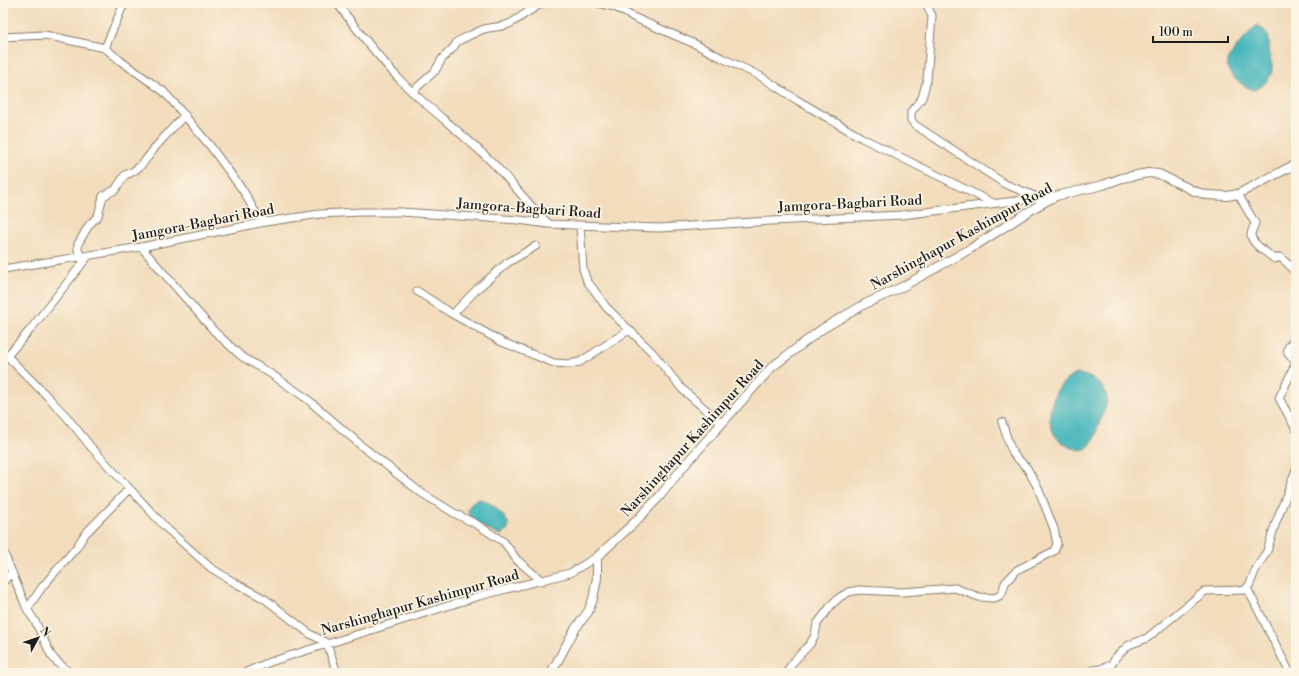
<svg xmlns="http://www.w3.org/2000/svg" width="1299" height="676" font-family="'Libre Bodoni',serif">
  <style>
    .water { fill: #45b5bb; stroke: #30686c }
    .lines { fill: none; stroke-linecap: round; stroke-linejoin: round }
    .minor-casing { stroke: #877c6c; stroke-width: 9 }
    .major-casing { stroke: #877c6c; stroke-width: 10 }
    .minor { stroke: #fff; stroke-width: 7 }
    .major { stroke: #fff; stroke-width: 8 }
    .labels { text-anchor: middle; stroke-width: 3.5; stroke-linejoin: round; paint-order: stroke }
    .street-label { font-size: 14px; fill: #1c1c1c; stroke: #fcf5e5 }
  </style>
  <rect width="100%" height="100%" fill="#fcf5e5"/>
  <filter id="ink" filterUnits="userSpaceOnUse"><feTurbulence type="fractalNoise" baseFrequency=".025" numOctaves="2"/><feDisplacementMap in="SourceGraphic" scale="8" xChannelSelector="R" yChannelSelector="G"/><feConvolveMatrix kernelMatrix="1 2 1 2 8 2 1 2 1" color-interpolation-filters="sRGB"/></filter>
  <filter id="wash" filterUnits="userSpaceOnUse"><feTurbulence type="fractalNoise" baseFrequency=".012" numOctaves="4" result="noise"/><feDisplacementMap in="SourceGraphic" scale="16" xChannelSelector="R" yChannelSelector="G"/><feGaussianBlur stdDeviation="0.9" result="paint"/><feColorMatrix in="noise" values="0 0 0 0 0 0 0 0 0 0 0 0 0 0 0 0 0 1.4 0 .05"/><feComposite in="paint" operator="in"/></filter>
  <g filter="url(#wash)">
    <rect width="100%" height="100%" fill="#f2dcbc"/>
    <path class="water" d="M1258,25C1273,37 1268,40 1270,56C1270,60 1273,64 1272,69C1272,77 1263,87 1255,90C1249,89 1244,85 1239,82C1220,67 1228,58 1240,43C1246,37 1250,30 1258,25Z
      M1077,374C1090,375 1107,385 1107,400C1106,409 1101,418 1098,426C1096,433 1093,444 1087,448C1080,453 1067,446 1062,442C1041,428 1050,390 1069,378C1071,376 1075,375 1077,374Z
      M478,499C490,500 504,514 509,525L508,529L501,535C493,533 488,530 481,525C469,517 461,509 478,499Z"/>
  </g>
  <g filter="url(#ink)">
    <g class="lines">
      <defs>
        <path id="minor" d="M337,3C358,31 379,58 403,83C428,108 456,128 481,152C506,173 524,201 548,223
          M598,3L615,7L635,18L695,44L722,58L760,76L797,100L862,138L993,203
          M926,3L932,16L927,80L922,98L911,112V120L915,125L1005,184L1037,197
          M3,37L45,35L105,48L122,62L163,91L174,103L211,147L244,192L254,210L265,222
          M105,48L122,8L127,3
          M412,92L435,71L442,59L454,47L456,43L458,41C467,37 476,32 484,29C493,27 501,27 509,24C521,18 531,8 544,3
          M1238,194L1255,223C1254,227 1251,231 1251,235C1252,245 1267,252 1273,258L1275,259L1280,257L1289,265L1296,274
          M580,225L583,269L587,281L594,290L606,307L652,352L682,389L721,423
          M141,247L214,331L241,356L271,374L306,398L363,447L420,492L454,513L476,524L504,542L517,560L542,581
          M81,256L78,250V244L89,225L98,216L103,196L115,190L125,175C143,169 147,156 159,143C167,134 176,124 185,115
          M3,269L141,247L265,222L320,214L361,212H401L519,220L548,224L659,228L771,221L902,215L1056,196
          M417,291L449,312L502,342L554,363L570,364L580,362L629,330
          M453,314L477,289L507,263L536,246
          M1296,338C1292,342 1284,349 1289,355C1292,358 1294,359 1296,363
          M3,352L47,396L66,416L91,447L166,528L211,568L237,584L265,599L310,634L327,643L337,673
          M7,356L30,330L89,255
          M1296,363L1279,398L1296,429
          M3,551L27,609L36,623L51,655L55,660L70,673
          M3,582L12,572
          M1247,588L1290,673
          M27,609L43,586L76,548L85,534L129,489
          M244,673L270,662L479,596L570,573L598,556
          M786,673L794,661L810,644L815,635L817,624L833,603L840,597L849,592L859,590L902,592L955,588L979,597L994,598L999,596L1002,593L1005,583L1017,570L1054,551L1057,544L1054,529L1038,488L1027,468L1014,455L1009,444L1002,422
          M1087,673L1092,670L1101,669L1112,664L1116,657L1129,645L1147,638L1205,591L1245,590L1250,584L1255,571L1267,551L1275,525L1296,470"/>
        <path id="major" d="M551,673L575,629L588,612L593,599L597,578V559L598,556L635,522L660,496L683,467L772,367L822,329L865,304L900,288L970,249L1039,205L1056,196L1103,185L1122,178L1148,173L1159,174L1194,191L1207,195L1227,196L1238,194L1296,164"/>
      </defs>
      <use href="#minor" class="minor-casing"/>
      <use href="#major" class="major-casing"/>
      <use href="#minor" class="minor"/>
      <use href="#major" class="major"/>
    </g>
  </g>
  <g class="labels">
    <g class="street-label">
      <text transform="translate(850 203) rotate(-3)" y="5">Jamgora-Bagbari Road</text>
      <text transform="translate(529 208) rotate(4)" y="5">Jamgora-Bagbari Road</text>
      <text transform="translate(203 222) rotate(-11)" y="5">Jamgora-Bagbari Road</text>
      <text transform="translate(961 236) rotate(-29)" y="5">Narshinghapur Kashimpur Road</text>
      <text transform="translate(692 438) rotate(-48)" y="5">Narshinghapur Kashimpur Road</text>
      <text transform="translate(420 602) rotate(-16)" y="5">Narshinghapur Kashimpur Road</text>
    </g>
  </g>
  <rect width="1299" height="676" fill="none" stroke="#fcf5e5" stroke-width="16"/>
  <g transform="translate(38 638) rotate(50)" stroke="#fcf5e5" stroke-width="3" paint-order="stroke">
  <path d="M0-3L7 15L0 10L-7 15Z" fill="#1c1c1c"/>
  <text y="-6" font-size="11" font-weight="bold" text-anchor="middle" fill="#1c1c1c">N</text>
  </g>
  <path d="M1153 36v6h75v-6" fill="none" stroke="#1c1c1c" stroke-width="2"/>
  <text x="1159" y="36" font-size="12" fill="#1c1c1c" stroke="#fcf5e5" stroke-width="3" paint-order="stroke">100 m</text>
</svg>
